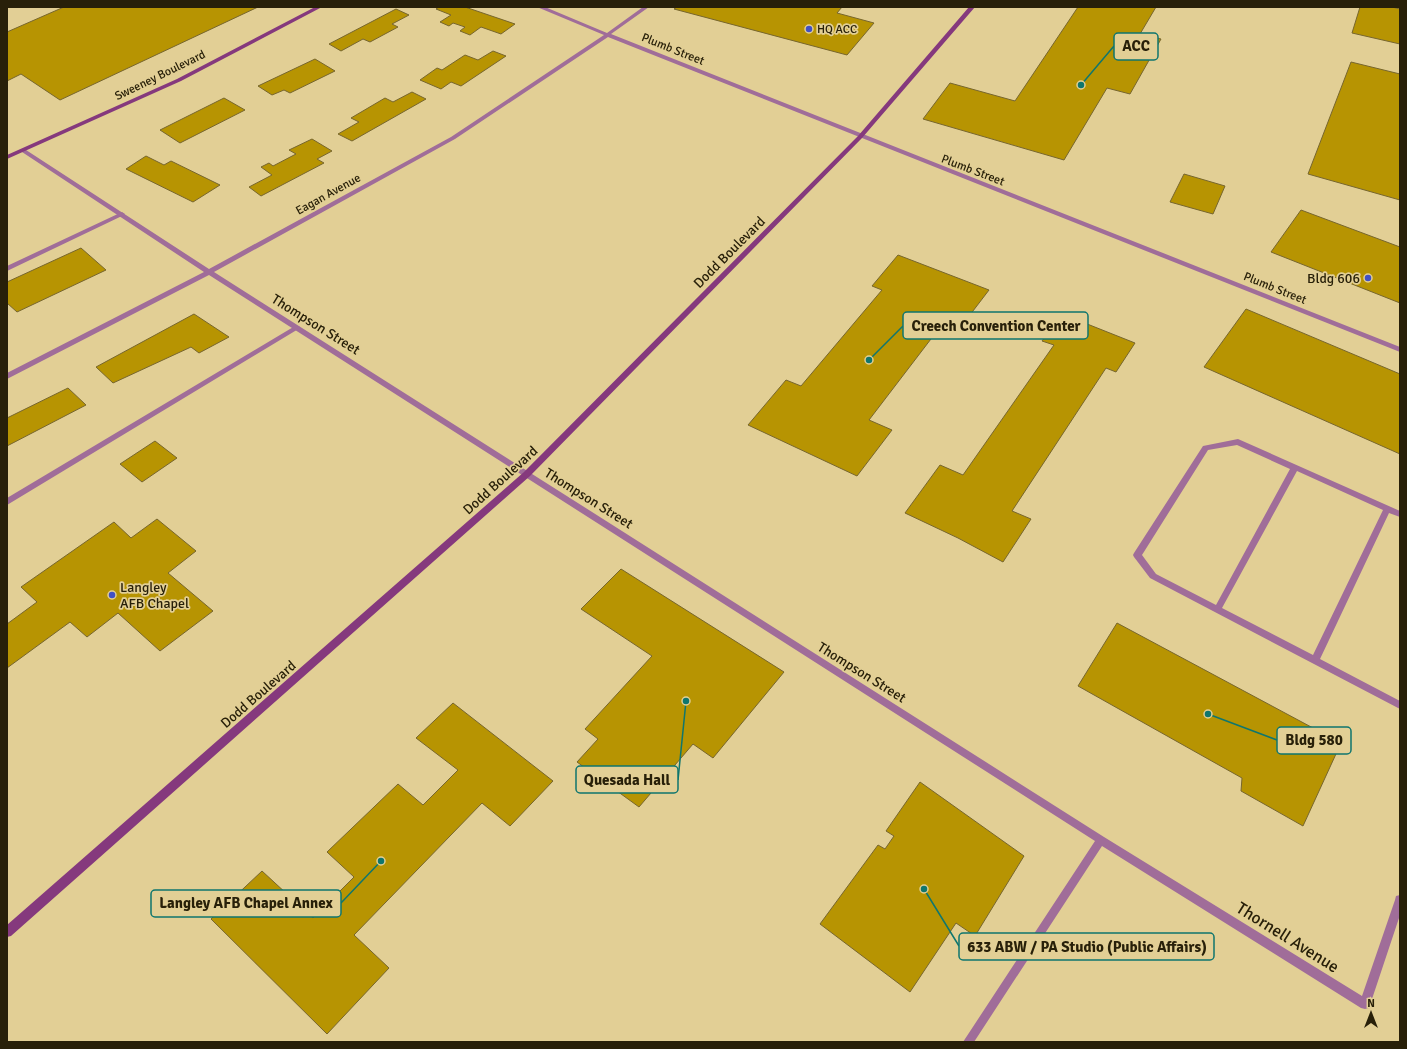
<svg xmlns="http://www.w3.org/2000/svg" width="1407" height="1049" font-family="Signika,sans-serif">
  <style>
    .building { fill: #b79402; stroke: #77662e }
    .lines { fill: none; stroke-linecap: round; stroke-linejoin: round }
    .lane { fill: #a06d99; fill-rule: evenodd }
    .street { fill: #a06d99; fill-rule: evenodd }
    .secondary { fill: #85397d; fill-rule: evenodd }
    .poi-dot { fill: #4151c5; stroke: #e2cf95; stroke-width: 1.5 }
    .labels { text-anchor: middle; stroke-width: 3.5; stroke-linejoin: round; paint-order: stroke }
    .far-poi-label { font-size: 12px; fill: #282009; stroke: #e2cf95; text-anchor: start }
    .far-street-label { font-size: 12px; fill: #282009; stroke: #e2cf95 }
    .street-label { font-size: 14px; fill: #282009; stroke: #e2cf95 }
    .poi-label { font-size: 14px; fill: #282009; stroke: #e2cf95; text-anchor: end }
    .near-street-label { font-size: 17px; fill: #282009; stroke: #e2cf95 }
    .leader { fill: none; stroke: #0f766e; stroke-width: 1.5 }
    .callout-dot { fill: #0f766e; stroke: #e2cf95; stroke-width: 1.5 }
    .callout { fill: #e2cf95; stroke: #0f766e; stroke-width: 1.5 }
    .callout-label { font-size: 15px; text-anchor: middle; font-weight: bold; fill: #282009 }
  </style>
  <rect width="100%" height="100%" fill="#e2cf95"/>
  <path class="building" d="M64,7H258L60,100L21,74L7,81V32Z
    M439,7H465L515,24L501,34L481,27L470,35L460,31L465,27L453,23L449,26L440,22L451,15L436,9Z
    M677,7H842L837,13L874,23L847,55L674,9Z
    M1078,7H1156L1140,34L1161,39L1130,94L1107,88L1064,160L923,119L950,83L1015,101Z
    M1360,7H1392L1400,9V44L1352,33Z
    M396,9L409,15L392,24L398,27L370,42L363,39L341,51L329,44Z
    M493,51L506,56L461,86L451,82L441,89L420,80L437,68L442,70L465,55L478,60Z
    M315,59L335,71L290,93L284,90L272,95L258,86Z
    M1351,62L1400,74V200L1308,174Z
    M412,92L426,99L352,141L338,134L359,122L351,118L385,98L393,102Z
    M224,98L245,110L180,143L160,130Z
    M312,139L332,151L317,159L324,163L261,196L249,187L272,175L261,167L269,163L273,166L296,154L289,150Z
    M146,156L164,165L171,161L220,185L193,202L126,169Z
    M1184,174L1225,186L1213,214L1170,202Z
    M1301,210L1400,247V303L1271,252Z
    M81,248L106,270L17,312L7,303V282Z
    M898,255L989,290L963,324L947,318L869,420L892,430L857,476L748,425L786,380L801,386L882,290L872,286Z
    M1246,309L1400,374V454L1204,367Z
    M194,314L229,337L199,353L191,347L113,383L96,367Z
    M1062,314L1135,343L1116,372L1106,368L1012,511L1031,519L1003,562L958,538L905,513L940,465L963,475L1054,345L1042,341Z
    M68,388L86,405L7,446V418Z
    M155,441L177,458L142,482L120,464Z
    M157,519L196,551L168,573L213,611L160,651L118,613L87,637L70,622L7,668V624L37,602L21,587L114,522L131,538Z
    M621,569L784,672L713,758L693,744L639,807L577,762L598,739L585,729L652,656L581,609Z
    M1117,623L1341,743L1303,826L1241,791L1242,778L1078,686Z
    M453,703L553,781L510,826L482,803L354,935L389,968L327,1034L211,919L262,871L313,918L354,877L327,852L398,784L423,805L458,770L416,738Z
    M920,782L1024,856L975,936L956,923L910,992L820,924L878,845L885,849L894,836L886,831Z"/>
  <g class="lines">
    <path class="lane" d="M122,212L125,214L124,215L7,271V266Z
      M295,326H299L300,328L7,505V498Z
      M1238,439L1400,511V517L1389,513L1320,659L1400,701V709L1150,578L1134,557L1133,555L1134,553L1203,446ZM1237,445L1290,469L1216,605L1156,574L1142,555L1208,450ZM1297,471L1383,510L1313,655L1222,608Z"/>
    <path class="street" d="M537,7H545L607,33L643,7H649L611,34L1400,347V352L608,37L455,139L214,272L1104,837L1362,996L1395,900L1396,896L1400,895V915L1369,1008L1365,1009L1361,1008L1102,846L974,1042H963L1095,841L209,275L7,379V373L204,272L22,152V150H26L209,269L451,137L604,35Z"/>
    <path class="secondary" d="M315,7H322L181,81L7,159V155L177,79Z
      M969,7H975L862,138L530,476L11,936L7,937V925L524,472L858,136Z"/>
  </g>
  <g class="poi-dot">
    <circle cx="809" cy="29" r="4"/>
    <circle cx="1368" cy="278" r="4"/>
    <circle cx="112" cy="595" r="4"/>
  </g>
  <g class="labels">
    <g class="far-poi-label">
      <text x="817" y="33">HQ ACC</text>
    </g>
    <g class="far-street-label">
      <text transform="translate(673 49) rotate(22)" y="4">Plumb Street</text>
      <text transform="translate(160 75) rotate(-26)" y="4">Sweeney Boulevard</text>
      <text transform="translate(973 170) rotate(21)" y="4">Plumb Street</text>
      <text transform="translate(328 194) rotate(-29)" y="4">Eagan Avenue</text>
      <text transform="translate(1275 288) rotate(22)" y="4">Plumb Street</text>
    </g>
    <g class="street-label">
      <text transform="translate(729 252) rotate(-45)" y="5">Dodd Boulevard</text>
      <text transform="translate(316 324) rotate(32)" y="5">Thompson Street</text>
      <text transform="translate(500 480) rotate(-42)" y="5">Dodd Boulevard</text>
      <text transform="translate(589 498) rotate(32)" y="5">Thompson Street</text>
      <text transform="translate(862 672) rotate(32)" y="5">Thompson Street</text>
      <text transform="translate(258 694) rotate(-41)" y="5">Dodd Boulevard</text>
    </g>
    <g class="poi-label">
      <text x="1360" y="283">Bldg 606</text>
      <text x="120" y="592" text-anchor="start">Langley<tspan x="120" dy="16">AFB Chapel</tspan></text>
    </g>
    <g class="near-street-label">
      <text transform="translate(1288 937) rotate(32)" y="6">Thornell Avenue</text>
    </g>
  </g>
  <path class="leader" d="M1081 85L1114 46M869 360L903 326M1208 714L1277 740M686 701L678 780M381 861L341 903M924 889L959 946"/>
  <g class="callout-dot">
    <circle cx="1081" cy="85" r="4"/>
    <circle cx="869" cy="360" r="4"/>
    <circle cx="1208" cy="714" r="4"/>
    <circle cx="686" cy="701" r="4"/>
    <circle cx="381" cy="861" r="4"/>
    <circle cx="924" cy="889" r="4"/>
  </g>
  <g class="callout">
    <rect x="1114" y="33" width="44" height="27" rx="4"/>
    <rect x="903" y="312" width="185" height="27" rx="4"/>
    <rect x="1277" y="727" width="74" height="27" rx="4"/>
    <rect x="576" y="766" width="102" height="27" rx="4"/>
    <rect x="151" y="890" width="190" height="27" rx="4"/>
    <rect x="959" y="933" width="255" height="27" rx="4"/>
  </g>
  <g class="callout-label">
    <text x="1136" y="51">ACC</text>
    <text x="996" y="331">Creech Convention Center</text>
    <text x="1314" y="745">Bldg 580</text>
    <text x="627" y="785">Quesada Hall</text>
    <text x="246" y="908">Langley AFB Chapel Annex</text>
    <text x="1087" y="952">633 ABW / PA Studio (Public Affairs)</text>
  </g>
  <rect width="1407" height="1049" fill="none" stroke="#282009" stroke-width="16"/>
  <g transform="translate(1371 1013)" stroke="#e2cf95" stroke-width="3" paint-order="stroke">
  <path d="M0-3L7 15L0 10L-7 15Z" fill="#282009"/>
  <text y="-6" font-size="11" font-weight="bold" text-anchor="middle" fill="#282009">N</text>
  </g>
</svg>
